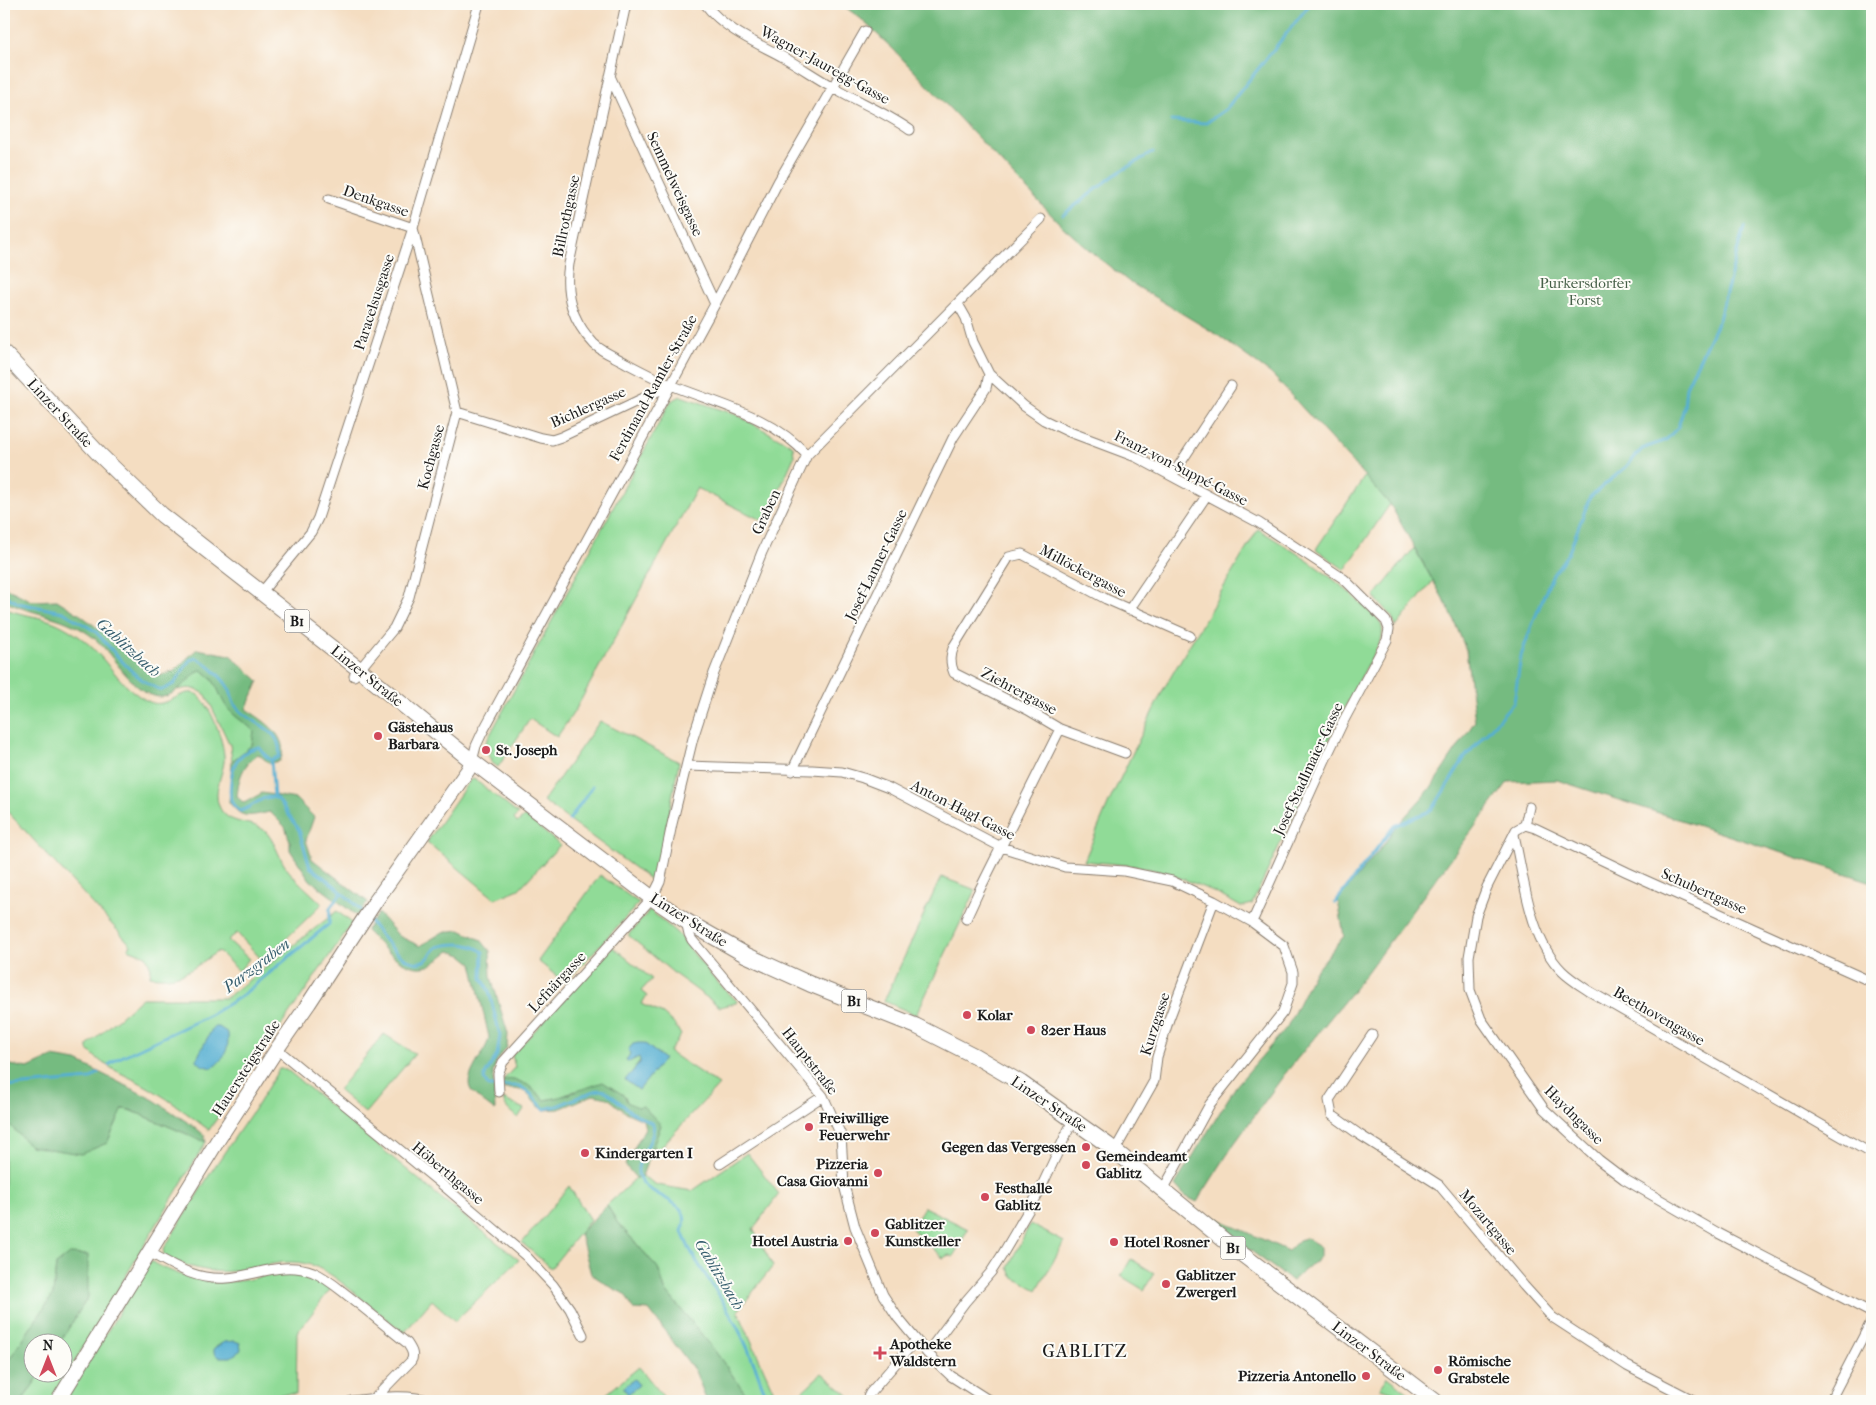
<svg xmlns="http://www.w3.org/2000/svg" width="1876" height="1405" font-family="'IM FELL French Canon',serif">
  <style>
    .green { fill: #90db97; stroke: #567c5a; fill-rule: evenodd }
    .forest { fill: #74bb80; stroke: #486c4e }
    .water { fill: #55afd2; stroke: #386677 }
    .lines { fill: none; stroke-linecap: round; stroke-linejoin: round }
    .stream { stroke: #55afd2; stroke-width: 3 }
    .street-casing { stroke: #887c6e; stroke-width: 11 }
    .secondary-casing { stroke: #887c6e; stroke-width: 16 }
    .primary-casing { stroke: #887c6e; stroke-width: 17 }
    .street { stroke: #fff; stroke-width: 9 }
    .secondary { stroke: #fff; stroke-width: 14 }
    .primary { stroke: #fff; stroke-width: 15 }
    .poi-dot { fill: #d1495b; stroke: #fdfcf7; stroke-width: 2 }
    .labels { text-anchor: middle; stroke-width: 4; stroke-linejoin: round; paint-order: stroke }
    .shield { fill: #fdfcf7; stroke: #605f5e; stroke-width: 1 }
    .shield-label { font-size: 14px; font-weight: bold; fill: #1c1c1c }
    .street-label { font-size: 15px; fill: #1c1c1c; stroke: #fdfcf7 }
    .park-label { font-size: 15px; fill: #455f47; stroke: #fdfcf7 }
    .poi-label { font-size: 15px; font-weight: bold; fill: #1c1c1c; stroke: #fdfcf7; text-anchor: start }
    .water-label { font-size: 16px; font-style: italic; fill: #365e6e; stroke: #fdfcf7 }
    .quarter-label { font-size: 18px; letter-spacing: 1px; fill: #1c1c1c; stroke: #fdfcf7 }
  </style>
  <rect width="100%" height="100%" fill="#fdfcf7"/>
  <filter id="ink" filterUnits="userSpaceOnUse"><feTurbulence type="fractalNoise" baseFrequency=".02" numOctaves="2"/><feDisplacementMap in="SourceGraphic" scale="10" xChannelSelector="R" yChannelSelector="G"/><feConvolveMatrix kernelMatrix="1 2 1 2 8 2 1 2 1" color-interpolation-filters="sRGB"/></filter>
  <filter id="wash" filterUnits="userSpaceOnUse"><feTurbulence type="fractalNoise" baseFrequency=".0096" numOctaves="4" result="noise"/><feDisplacementMap in="SourceGraphic" scale="20" xChannelSelector="R" yChannelSelector="G"/><feGaussianBlur stdDeviation="1.12" result="paint"/><feColorMatrix in="noise" values="0 0 0 0 0 0 0 0 0 0 0 0 0 0 0 0 0 1.4 0 .05"/><feComposite in="paint" operator="in"/></filter>
  <g filter="url(#wash)">
    <rect width="100%" height="100%" fill="#f4ddc1"/>
    <path class="green" d="M681,396L737,415L793,446L794,457L765,522L697,488L576,709L557,737L530,719L498,767L491,762L492,759L488,756L492,749L485,744L671,401Z
      M1365,476L1390,504L1345,570L1316,549Z
      M1258,529C1297,553 1331,574 1364,606C1369,611 1376,616 1380,622C1383,628 1383,634 1381,640L1338,720L1252,904L1241,907C1211,889 1176,874 1141,867C1122,864 1103,863 1084,861L1109,802L1163,690Z
      M1414,548L1433,581L1396,627L1392,617L1374,597Z
      M4,608C17,614 30,615 44,619C57,622 70,630 81,638C106,656 120,689 150,702C168,710 185,684 199,696C211,706 226,746 224,762C222,777 213,791 219,806C227,826 250,820 264,830C274,839 278,855 285,866C295,880 310,892 322,904L263,961L237,933L228,940L249,959L239,971L218,951C193,968 182,981 150,976L151,968L146,956L128,949L131,945L4,808Z
      M201,670C216,678 220,696 230,710C233,715 249,725 254,731L252,745L232,761L230,745L206,695C197,688 189,687 178,690L191,676Z
      M600,721L679,762L660,859L651,880L543,801Z
      M474,779L518,814L514,819L517,823L525,816L560,845L519,889L495,899L427,842L470,780Z
      M600,875L639,903L565,983L538,961Z
      M941,877L976,890L916,1015L884,1001Z
      M650,910L678,934L714,979L737,1001L736,1003L720,1007L676,975L628,935Z
      M337,911L352,923L209,1130C190,1116 172,1101 151,1089C130,1076 105,1069 88,1050V1045L142,998H226Z
      M613,947L652,979L641,991L647,996L641,1004L663,1014L675,1025L681,1035L669,1052L719,1085L658,1150L653,1146L661,1125L627,1102L625,1096L575,1091L560,1097L545,1100C531,1087 523,1079 503,1080L515,1067L512,1055ZM644,1043L664,1059L626,1080L641,1060L639,1057L626,1060L631,1053Z
      M384,1034L415,1054L365,1113L338,1090Z
      M279,1069H286L441,1198L519,1260L455,1321L432,1300L404,1333C388,1320 372,1307 356,1294C342,1283 329,1271 311,1265C283,1257 263,1268 236,1271C210,1274 188,1267 165,1257L163,1250L213,1169L257,1105Z
      M503,1099L524,1109L518,1118C511,1112 505,1109 503,1099Z
      M122,1109L130,1110L206,1142L51,1401H22L41,1373L62,1372V1342H60L88,1297L56,1265L53,1295L4,1367V1121L8,1123L30,1146L107,1143Z
      M747,1153L779,1194L753,1229L773,1266L738,1311L778,1401H751L712,1347L665,1290L658,1268L617,1222L607,1205L636,1178L642,1176L657,1185L692,1191Z
      M569,1186L590,1220L551,1268L522,1243Z
      M924,1207L968,1229L953,1257L949,1255L943,1258L912,1229Z
      M1030,1224L1064,1242L1037,1290L1012,1276L1008,1267Z
      M1131,1259L1154,1273L1144,1290L1121,1276Z
      M150,1261C173,1273 198,1283 224,1282C272,1281 284,1257 332,1287L297,1333L296,1394L201,1396L189,1401H65Z
      M639,1367L667,1401H598Z
      M822,1373L855,1401H792Z
      M1388,1377L1410,1394L1403,1395L1380,1388Z"/>
    <path class="forest" d="M841,4H1872V882L1557,780L1508,782L1358,984L1284,1075L1234,1144L1197,1202L1185,1196L1175,1185L1236,1086L1287,1027L1313,974L1344,936L1338,900L1385,843L1393,830L1430,789L1475,721L1466,650L1450,611L1390,504L1278,381L1270,373L1216,334L1128,281L1095,255L1062,226L893,49L860,18Z
      M4,587L32,601L57,600L82,616L159,676L174,671L197,649L230,655L259,681L246,709C264,721 291,737 280,761L269,763L258,754C242,766 239,777 237,797L244,803L262,793L296,799L314,817L306,840L312,859L368,902L357,916L310,880L290,850V841L285,827L270,812C249,816 242,820 229,802L232,761L252,745L254,731C247,724 239,720 232,713C218,701 220,680 201,670C189,677 175,697 161,697C134,697 113,653 94,638C65,615 37,616 6,602L4,600Z
      M378,913L399,936L420,946L443,932L460,930L481,940L490,951L491,977L508,1034L507,1047L497,1061L493,1072L495,1111C488,1105 476,1098 471,1090C462,1076 488,1051 489,1037L472,963L462,955L450,951C443,955 435,964 428,966C404,973 382,946 366,931Z
      M52,1057L77,1061L154,1100L196,1128L204,1135L206,1142L130,1110L123,1109L107,1143L81,1154L30,1146L8,1123L4,1121V1064L28,1068Z
      M514,1079L528,1085L545,1100L560,1097L603,1082L625,1096L627,1102L637,1107L643,1106L661,1125L642,1176L636,1178L625,1165L645,1128L643,1120L625,1112L608,1098L593,1095L559,1109L544,1110C524,1097 534,1088 504,1089L503,1080Z
      M607,1205L617,1222L658,1268L665,1290L712,1347L751,1401H707L695,1371L649,1310L633,1309L625,1294L614,1289L591,1274L580,1233Z
      M1212,1216L1288,1251L1299,1240L1306,1238L1320,1246V1257L1292,1281L1209,1220Z
      M70,1254L88,1255V1297L60,1342H32V1372L41,1373L22,1401H4V1367L53,1295L56,1265Z"/>
    <path class="water" d="M213,1027H219L228,1033C229,1050 225,1057 213,1068L203,1066L196,1060Z
      M638,1043H644L664,1059L639,1090L625,1080L640,1063V1060L639,1057L629,1062L626,1060L631,1053L628,1050L633,1044Z
      M224,1342L235,1341L240,1343L241,1350L231,1357H218L214,1353V1348Z
      M634,1379L639,1385L628,1394L623,1388Z"/>
    <g class="lines">
      <path class="stream" d="M1171,121L1206,123L1226,109L1310,4
        M1063,215L1116,174L1153,152
        M4,595L18,603L63,612L95,631C113,650 136,683 162,690L174,684L190,660L197,658C208,664 224,679 230,690C232,695 232,701 235,705C248,725 284,726 279,757L271,760L265,755L259,747C251,749 245,751 239,758C231,766 229,789 231,800C232,805 236,808 240,811C254,808 262,792 278,799L299,830L310,867L335,886L363,912
        M271,760L274,797
        M569,820L593,786
        M1335,903L1394,826L1432,810L1465,757L1514,702L1521,656L1532,625L1552,576L1569,552L1590,497L1626,467L1642,449L1666,440L1678,427L1684,408L1686,387L1719,319L1744,227
        M368,919C378,931 406,975 427,959C431,956 433,950 437,947C452,943 470,942 483,952L482,978L489,991L500,1035L497,1055L486,1073L484,1079L488,1086H520L531,1094L544,1109L557,1106L594,1091L600,1090L606,1091L631,1112L653,1124C658,1140 630,1162 640,1179C652,1200 696,1200 682,1231C692,1261 715,1285 730,1314C738,1328 746,1343 752,1359C759,1373 761,1388 770,1401
        M109,1065L117,1059L210,1015L240,997L329,924L330,908L342,892
        M4,1084L13,1086L90,1079L98,1073"/>
    </g>
  </g>
  <g filter="url(#ink)">
    <g class="lines">
      <defs>
        <path id="street" d="M626,4L569,264C564,294 573,322 594,344C602,352 616,357 626,363C641,371 656,379 671,385C719,405 771,415 807,455
          M705,4C725,30 755,42 783,57C800,66 816,78 833,87C859,102 886,113 910,130
          M610,76L715,304
          M329,199L413,228
          M958,304L966,318L973,342L989,374L1024,406L1044,420L1067,431L1136,457L1259,523L1344,579L1386,621L1389,629L1387,640L1344,720L1325,760L1252,922
          M457,412L541,438L552,440L561,437L671,385
          M1172,476L1231,386
          M261,593L311,532L318,518L413,228L479,4
          M1129,610L1207,495
          M354,676L394,628L409,597L457,412L413,228
          M1125,753L1060,729L1028,710L954,673C950,663 950,656 954,646L1009,557L1022,554L1106,599L1190,636
          M472,761L476,746L482,733L715,304L778,182L865,31
          M687,766L812,770L842,772L863,778L889,788L1001,847L1065,867L1124,871L1172,881L1214,901L1252,922L1284,946L1293,972V983L1283,1012L1210,1104L1163,1190
          M792,771L953,438L986,388L989,374
          M1525,825L1516,830L1487,887L1476,916L1469,957L1470,990L1481,1019L1544,1109L1599,1160L1624,1179L1718,1233L1872,1313
          M1525,825L1535,828L1627,872L1872,982
          M1525,825L1529,807
          M1514,835C1524,878 1529,938 1562,971C1570,979 1580,985 1589,991L1872,1154
          M966,919L978,893L1060,729
          M686,921L689,934L692,940L823,1096L841,1135L844,1185L855,1227L883,1295L898,1318L927,1353L951,1376L990,1401
          M1372,1035L1329,1100L1332,1115L1360,1135L1439,1185L1524,1286L1552,1317L1627,1366L1695,1401
          M277,1049L445,1187L526,1256L553,1285L570,1309L583,1335
          M499,1092L498,1074L503,1062L652,898L660,882L672,824L693,738L714,673L762,552L807,455L1041,219
          M1115,1150L1154,1081L1157,1057L1169,1019L1214,901
          M720,1164L823,1096
          M149,1252C174,1266 197,1281 227,1278C257,1275 284,1261 313,1272C327,1278 339,1289 351,1298C370,1313 388,1328 407,1343C411,1349 415,1355 411,1361L374,1399
          M927,1353L965,1302L991,1272L1002,1255L1038,1194L1073,1120
          M351,1401C378,1398 405,1393 431,1401
          M866,1401L870,1393L916,1340
          M1363,1401H1389
          M1830,1401L1872,1320"/>
        <path id="secondary" d="M58,1401L218,1140L277,1049L309,1003L375,902L468,770L472,761"/>
        <path id="primary" d="M4,353L99,454L162,515L360,670L472,761L652,898L686,921L746,955L810,984L916,1026L975,1056L1021,1083L1108,1145L1230,1245L1435,1401"/>
      </defs>
      <use href="#street" class="street-casing"/>
      <use href="#secondary" class="secondary-casing"/>
      <use href="#primary" class="primary-casing"/>
      <use href="#street" class="street"/>
      <use href="#secondary" class="secondary"/>
      <use href="#primary" class="primary"/>
    </g>
  </g>
  <g class="poi-dot">
    <circle cx="378" cy="736" r="5"/>
    <circle cx="486" cy="750" r="5"/>
    <circle cx="967" cy="1015" r="5"/>
    <circle cx="1031" cy="1030" r="5"/>
    <circle cx="809" cy="1127" r="5"/>
    <circle cx="1086" cy="1147" r="5"/>
    <circle cx="585" cy="1153" r="5"/>
    <circle cx="1086" cy="1165" r="5"/>
    <circle cx="878" cy="1173" r="5"/>
    <circle cx="985" cy="1197" r="5"/>
    <circle cx="875" cy="1233" r="5"/>
    <circle cx="848" cy="1241" r="5"/>
    <circle cx="1114" cy="1242" r="5"/>
    <circle cx="1166" cy="1284" r="5"/>
    <path d="M877.5 1345.5h5v5h5v5h-5v5h-5v-5h-5v-5h5z"/>
    <circle cx="1438" cy="1370" r="5"/>
    <circle cx="1366" cy="1376" r="5"/>
  </g>
  <g class="labels">
    <g class="shield">
      <rect x="284.5" y="609.5" width="25" height="23" rx="4"/>
      <rect x="841.5" y="989.5" width="25" height="23" rx="4"/>
      <rect x="1220.5" y="1236.5" width="25" height="23" rx="4"/>
    </g>
    <g class="shield-label">
      <text x="297" y="626">B1</text>
      <text x="854" y="1006">B1</text>
      <text x="1233" y="1253">B1</text>
    </g>
    <g class="street-label">
      <text transform="translate(825 65) rotate(29)" y="5">Wagner-Jauregg-Gasse</text>
      <text transform="translate(675 184) rotate(65)" y="5">Semmelweisgasse</text>
      <text transform="translate(376 201) rotate(19)" y="5">Denkgasse</text>
      <text transform="translate(566 216) rotate(-78)" y="5">Billrothgasse</text>
      <text transform="translate(374 302) rotate(-72)" y="5">Paracelsusgasse</text>
      <text transform="translate(653 388) rotate(-61)" y="5">Ferdinand-Ramler-Straße</text>
      <text transform="translate(588 407) rotate(-24)" y="5">Bichlergasse</text>
      <text transform="translate(60 413) rotate(47)" y="5">Linzer Straße</text>
      <text transform="translate(431 457) rotate(-75)" y="5">Kochgasse</text>
      <text transform="translate(1181 468) rotate(27)" y="5">Franz-von-Suppé-Gasse</text>
      <text transform="translate(766 512) rotate(-65)" y="5">Graben</text>
      <text transform="translate(876 565) rotate(-64)" y="5">Josef-Lanner-Gasse</text>
      <text transform="translate(1083 571) rotate(28)" y="5">Millöckergasse</text>
      <text transform="translate(367 676) rotate(39)" y="5">Linzer Straße</text>
      <text transform="translate(1019 691) rotate(28)" y="5">Ziehrergasse</text>
      <text transform="translate(1308 769) rotate(-65)" y="5">Josef-Stadlmaier-Gasse</text>
      <text transform="translate(963 810) rotate(27)" y="5">Anton-Hagl-Gasse</text>
      <text transform="translate(1704 891) rotate(24)" y="5">Schubertgasse</text>
      <text transform="translate(689 920) rotate(32)" y="5">Linzer Straße</text>
      <text transform="translate(557 982) rotate(-47)" y="5">Lefnärgasse</text>
      <text transform="translate(1659 1016) rotate(30)" y="5">Beethovengasse</text>
      <text transform="translate(1155 1024) rotate(-72)" y="5">Kurzgasse</text>
      <text transform="translate(810 1061) rotate(52)" y="5">Hauptstraße</text>
      <text transform="translate(246 1068) rotate(-57)" y="5">Hauersteigstraße</text>
      <text transform="translate(1049 1104) rotate(34)" y="5">Linzer Straße</text>
      <text transform="translate(1574 1115) rotate(45)" y="5">Haydngasse</text>
      <text transform="translate(448 1173) rotate(40)" y="5">Höberthgasse</text>
      <text transform="translate(1488 1222) rotate(50)" y="5">Mozartgasse</text>
      <text transform="translate(1369 1351) rotate(37)" y="5">Linzer Straße</text>
    </g>
    <g class="park-label">
      <text x="1585" y="288">Purkersdorfer<tspan x="1585" dy="17">Forst</tspan></text>
    </g>
    <g class="poi-label">
      <text x="388" y="732">Gästehaus<tspan x="388" dy="17">Barbara</tspan></text>
      <text x="496" y="755">St. Joseph</text>
      <text x="977" y="1020">Kolar</text>
      <text x="1041" y="1035">82er Haus</text>
      <text x="819" y="1123">Freiwillige<tspan x="819" dy="17">Feuerwehr</tspan></text>
      <text x="1076" y="1152" text-anchor="end">Gegen das Vergessen</text>
      <text x="595" y="1158">Kindergarten I</text>
      <text x="1096" y="1161">Gemeindeamt<tspan x="1096" dy="17">Gablitz</tspan></text>
      <text x="868" y="1169" text-anchor="end">Pizzeria<tspan x="868" dy="17">Casa Giovanni</tspan></text>
      <text x="995" y="1193">Festhalle<tspan x="995" dy="17">Gablitz</tspan></text>
      <text x="885" y="1229">Gablitzer<tspan x="885" dy="17">Kunstkeller</tspan></text>
      <text x="838" y="1246" text-anchor="end">Hotel Austria</text>
      <text x="1124" y="1247">Hotel Rosner</text>
      <text x="1176" y="1280">Gablitzer<tspan x="1176" dy="17">Zwergerl</tspan></text>
      <text x="890" y="1349">Apotheke<tspan x="890" dy="17">Waldstern</tspan></text>
      <text x="1448" y="1366">Römische<tspan x="1448" dy="17">Grabstele</tspan></text>
      <text x="1356" y="1381" text-anchor="end">Pizzeria Antonello</text>
    </g>
    <g class="water-label">
      <text transform="translate(129 647) rotate(42)" y="6">Gablitzbach</text>
      <text transform="translate(256 965) rotate(-37)" y="6">Parzgraben</text>
      <text transform="translate(720 1274) rotate(59)" y="6">Gablitzbach</text>
    </g>
    <g class="quarter-label">
      <text x="1085" y="1357">GABLITZ</text>
    </g>
  </g>
  <rect width="1876" height="1405" fill="none" stroke="#fdfcf7" stroke-width="20"/>
  <g transform="translate(48 1358)"><circle r="24" fill="#fdfcf7" stroke="#a3a29f"/>
  <path d="M0-4L9 19L0 12L-9 19Z" fill="#d1495b"/>
  <text y="-8" font-size="14" font-weight="bold" text-anchor="middle" fill="#1c1c1c">N</text>
  </g>
</svg>
